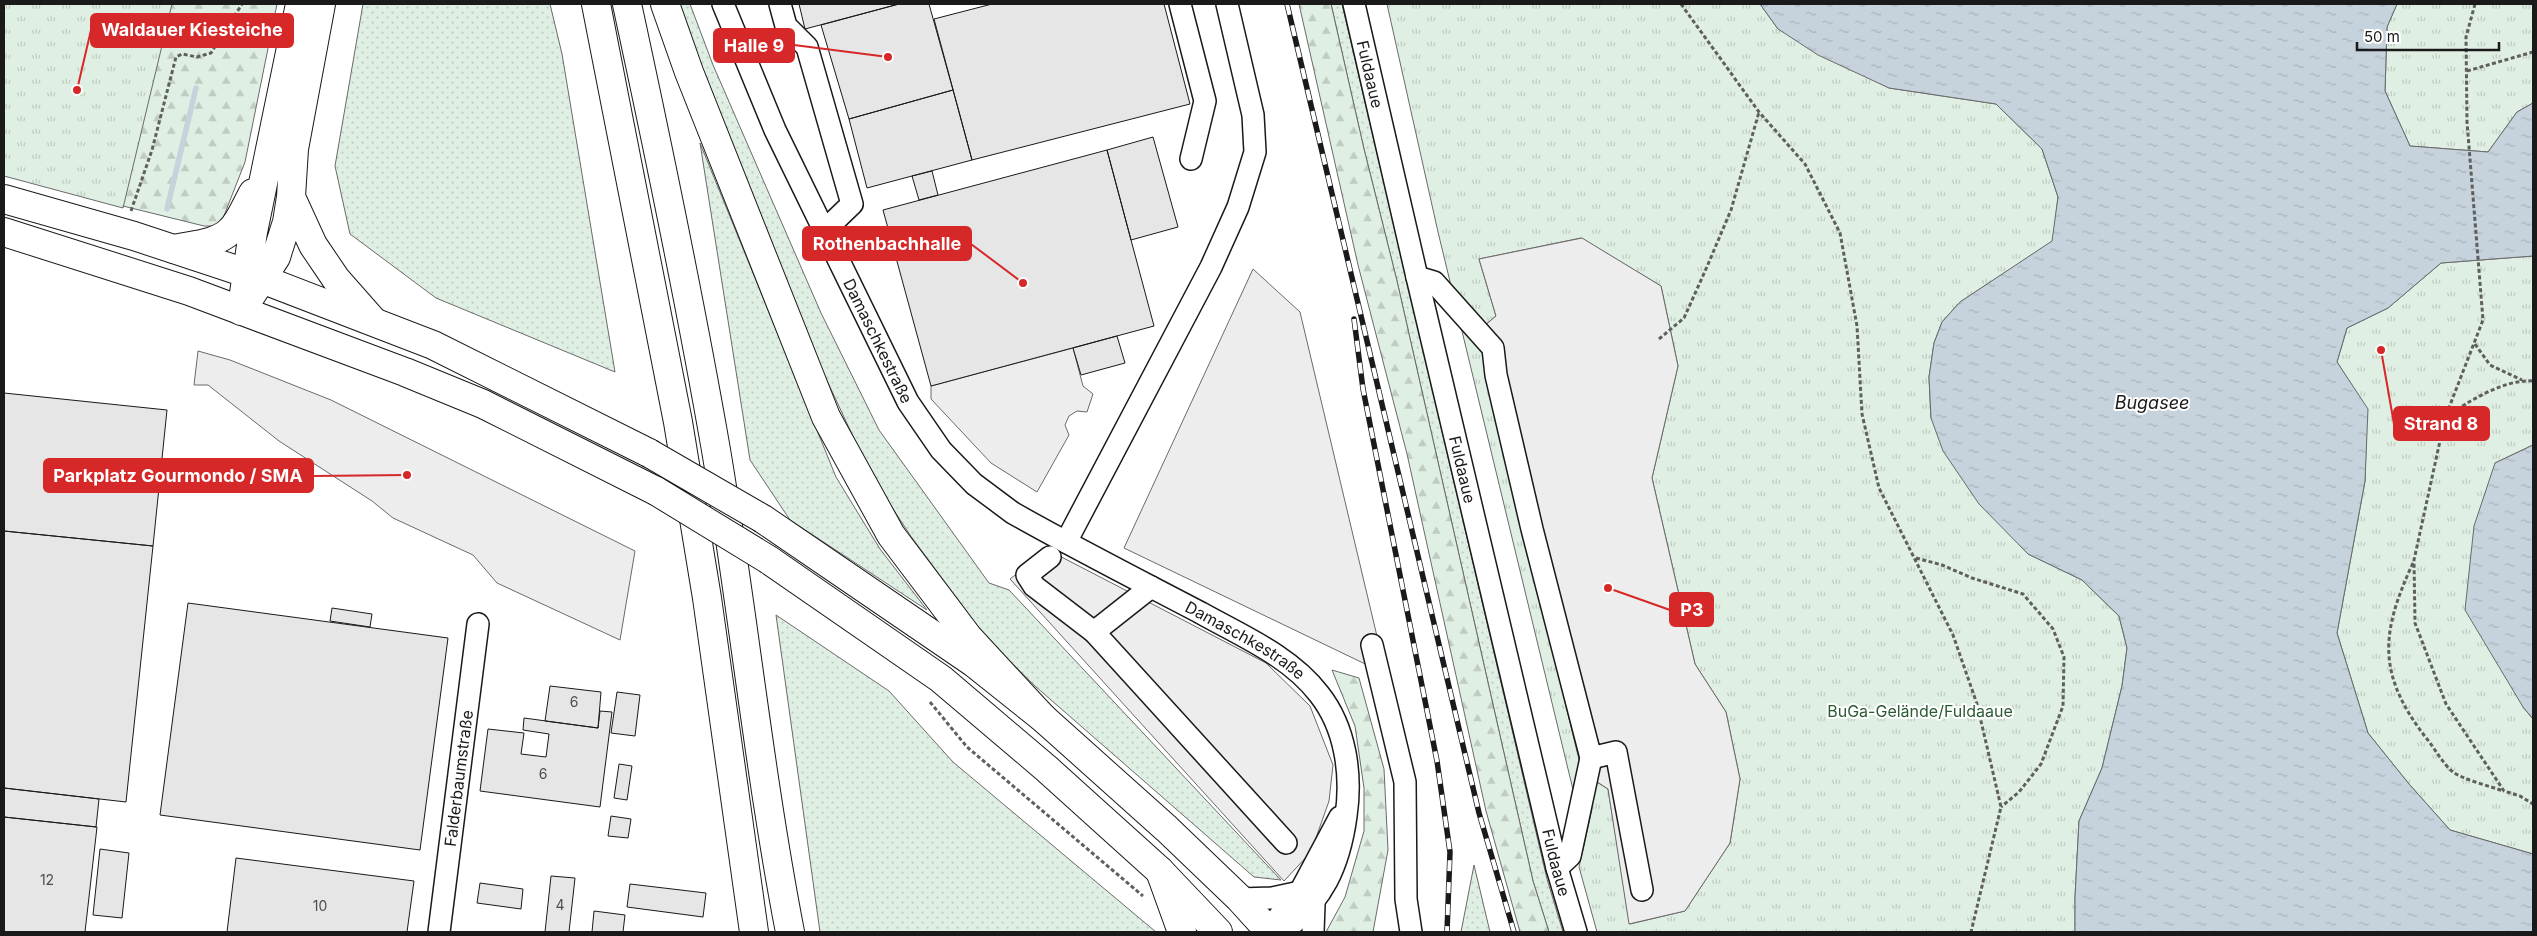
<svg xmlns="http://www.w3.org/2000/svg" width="2537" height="936" font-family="Inter,sans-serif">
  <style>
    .grass { fill: url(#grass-dots); stroke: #6a6a6a }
    .forest { fill: url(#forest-firs); stroke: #6a6a6a }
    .park { fill: url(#park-tufts); stroke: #6a6a6a; fill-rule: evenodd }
    .parking { fill: #ededed; stroke: #6a6a6a }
    .water { fill: url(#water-ripples); stroke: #6a6a6a }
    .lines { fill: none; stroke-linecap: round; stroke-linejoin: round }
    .stream { stroke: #c6d2dc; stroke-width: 5.5 }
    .building { fill: #e6e6e6; stroke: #1a1a1a }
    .minor-casing { stroke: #1a1a1a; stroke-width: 24 }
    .major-casing { stroke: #1a1a1a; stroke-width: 30 }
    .highway-casing { stroke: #1a1a1a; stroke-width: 30 }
    .path { stroke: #5f5f5f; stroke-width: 3; stroke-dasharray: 4 2.5; stroke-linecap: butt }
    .minor { stroke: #fff; stroke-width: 21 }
    .major { stroke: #fff; stroke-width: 28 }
    .highway { stroke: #fff; stroke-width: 28 }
    .rail-casing { stroke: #1a1a1a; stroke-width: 5.5 }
    .rail { stroke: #fff; stroke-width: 4; stroke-dasharray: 11; stroke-linecap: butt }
    .major-bridge-casing { stroke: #1a1a1a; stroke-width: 30; stroke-linecap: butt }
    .major-bridge { stroke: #fff; stroke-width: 28 }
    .labels { text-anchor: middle; stroke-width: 4; stroke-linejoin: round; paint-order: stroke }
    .number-label { font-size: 14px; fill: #4d4d4d }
    .street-label { font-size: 16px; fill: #1a1a1a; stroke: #fff }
    .park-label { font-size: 16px; fill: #2b5a34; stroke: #fff }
    .water-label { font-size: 18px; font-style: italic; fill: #1a1a1a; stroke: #fff }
    .leader { fill: none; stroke: #d62828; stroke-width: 2 }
    .callout-dot { fill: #d62828; stroke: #fff; stroke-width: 2 }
    .callout { fill: #d62828; stroke: #d62828; stroke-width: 2 }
    .callout-label { font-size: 18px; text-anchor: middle; font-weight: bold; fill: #fff }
  </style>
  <defs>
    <pattern id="grass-dots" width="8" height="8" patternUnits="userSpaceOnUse" patternTransform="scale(1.25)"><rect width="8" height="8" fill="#e0efe3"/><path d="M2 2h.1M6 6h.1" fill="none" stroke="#c0ccc2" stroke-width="1.8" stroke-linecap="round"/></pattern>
    <pattern id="forest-firs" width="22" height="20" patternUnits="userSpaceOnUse" patternTransform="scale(1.25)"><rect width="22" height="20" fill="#e0efe3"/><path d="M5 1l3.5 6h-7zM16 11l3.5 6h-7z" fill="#c0ccc2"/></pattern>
    <pattern id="park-tufts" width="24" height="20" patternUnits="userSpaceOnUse" patternTransform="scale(1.25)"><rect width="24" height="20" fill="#e0efe3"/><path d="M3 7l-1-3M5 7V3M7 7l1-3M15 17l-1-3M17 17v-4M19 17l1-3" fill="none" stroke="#c0ccc2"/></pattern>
    <pattern id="water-ripples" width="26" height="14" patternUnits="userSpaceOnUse" patternTransform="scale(1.25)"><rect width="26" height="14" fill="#c6d2dc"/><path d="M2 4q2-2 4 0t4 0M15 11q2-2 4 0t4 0" fill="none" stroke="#aab4bc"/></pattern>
  </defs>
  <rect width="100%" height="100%" fill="#fff"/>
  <path class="grass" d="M363,4H550L562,54L615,372L436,298L350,234L335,166Z
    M677,4H690L713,65L821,313L879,430L989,583L1009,590L1281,880L1254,877L1035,686L988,640L910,535L871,475L816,357Z
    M1331,4H1342L1547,879L1563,932H1549L1533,881L1397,281L1364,149Z
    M700,143L836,477L880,549L927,610L790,520L750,460Z
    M776,615L889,691L953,762L1156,932H820Z
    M1474,865L1490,932H1461Z"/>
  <path class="forest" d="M4,4H277L245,162L220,226H204L123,206Z
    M1299,4H1331L1364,149L1397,281L1533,881L1549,932H1520L1486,811L1407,454L1358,265Z
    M1332,670L1359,678L1384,769L1388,850L1373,932H1326L1345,897L1364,831V788L1355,726Z"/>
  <path class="park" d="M4,4H172L123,208L4,176Z
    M1387,4H1760L1778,29L1889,88L1996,104L2042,149L2058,197L2053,241L1960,302L1942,322L1934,343L1929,377L1931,418L2028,554L2082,580L2119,616L2127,648L2122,686L2102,768L2079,821L2075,897V932H1597L1579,867L1592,809L1576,802L1438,232ZM1581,238L1661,286L1678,366L1652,478L1695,664L1726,712L1740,779L1730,843L1685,911L1630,924L1608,789L1587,776L1478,331L1496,316L1479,259Z
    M2397,4H2533V103L2517,112L2488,152L2410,146L2385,91L2387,27Z
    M2533,256V445L2495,463L2523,707L2533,719V854L2450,830L2409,784L2368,733L2337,633L2365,481L2367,409L2337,362L2347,328L2388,308L2441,263Z"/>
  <path class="parking" d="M1582,238L1661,286L1678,366L1652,478L1695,664L1726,712L1740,779L1730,843L1685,911L1629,924L1608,789L1582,772L1488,384L1478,331L1496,316L1479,259Z
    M1253,269L1300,312L1386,674L1124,548Z
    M1073,348L1083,386L1093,394L1087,412L1077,411L1069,416L1065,425L1069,435L1037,492L991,463L931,399V386Z
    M198,351L230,360L331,400L635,551L620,640L497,583L473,555L393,518L372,501L279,441L208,385H194Z
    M1048,550L1266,663L1310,706L1333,765L1329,801L1311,852L1284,881L1010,579Z"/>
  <path class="water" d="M1760,4H2397L2387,27L2385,91L2410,146L2488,152L2517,112L2533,103V256L2441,263L2388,308L2347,328L2337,362L2368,409L2365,481L2337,633L2368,733L2409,784L2450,830L2533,854V932H2075V897L2079,821L2102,768L2122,686L2127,648L2119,616L2082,580L2028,554L1979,504L1943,451L1931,418L1929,377L1934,343L1942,322L1960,302L2052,241L2058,197L2042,149L1996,104L1889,88L1818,55L1778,29Z
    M2533,445V719L2523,707L2465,610L2474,526L2495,463Z"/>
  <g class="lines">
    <path class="stream" d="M167,209L196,88"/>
  </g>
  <path class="building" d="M799,4H899L805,29Z
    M899,4H929L953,90L849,119L821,25Z
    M992,4H1164L1190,104L972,160L934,19Z
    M953,90L972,160L867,188L849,119Z
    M1153,137L1178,227L1131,240L1107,150Z
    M1107,150L1154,326L931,386L883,210Z
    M932,171L938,195L919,200L912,176Z
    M1117,336L1125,363L1081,375L1073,348Z
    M4,393L167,410L153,546L4,531Z
    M4,531L153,546L126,802L4,788Z
    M188,603L448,638L420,850L160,815Z
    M332,608L372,614L370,627L330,621Z
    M550,686L601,692L598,728L545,721Z
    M617,692L640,695L635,736L611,733Z
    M600,711L612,712L600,807L480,791L488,729L524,733L521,754L546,757L549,734L523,730L524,718L598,728Z
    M619,764L632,766L627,800L614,798Z
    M4,788L99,799L96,827L4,817Z
    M611,816L631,819L628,838L608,836Z
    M4,817L97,827L85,932H4Z
    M100,849L129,853L122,918L93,915Z
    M236,858L414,881L407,932H227Z
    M551,876L575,878L569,932H545Z
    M480,883L523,889L521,909L477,903Z
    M630,884L706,893L703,917L627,907Z
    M594,911L625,915L623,932H592Z"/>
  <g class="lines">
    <defs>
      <g id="minor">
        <path id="s1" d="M723,4L775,130L908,402L941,450L974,484L1013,513C1075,548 1138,580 1201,613C1242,636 1290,656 1319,694C1346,728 1352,775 1346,816C1339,867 1323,899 1283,932"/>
        <path d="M780,4L786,26L807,47L852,204L825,230"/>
        <path d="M1180,4L1205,101L1191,159"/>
        <path id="s2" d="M1354,4L1417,277L1557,868L1576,932"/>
        <path d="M1417,277L1434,282L1493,348L1496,375L1532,529L1591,758L1616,752L1642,890"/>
        <path d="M1066,542L1211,267L1238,207L1255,152L1253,115L1227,4"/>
        <path d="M1050,557L1027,575L1034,586L1094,632L1286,843"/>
        <path d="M1094,632L1151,587"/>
        <path d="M1372,645L1405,782L1406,899L1411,932"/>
        <path d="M1557,868L1570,856L1591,758"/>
        <path d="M1240,899L1272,898L1300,892"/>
        <path id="s3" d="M439,932L478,624"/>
        <path d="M1266,932L1300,892L1340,817"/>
        <path d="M1313,932L1314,904"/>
      </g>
      <path id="major" d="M4,199L134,236L246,273L433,345L649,453
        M4,232L189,291L405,372L483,404L656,491
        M763,519L974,663L1043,718L1167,829L1240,899L1270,932
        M769,560L941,679L1047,769L1160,871L1218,932"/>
      <path id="highway" d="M596,4L678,422L707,598L754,932
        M627,4C659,152 690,301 716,450C743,610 759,772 790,932
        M665,4L689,72L826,417L891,535L968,637L1043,718
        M291,197L313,245L336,279L373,321
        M174,249C192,245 217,244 230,231C240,222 246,205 253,193
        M242,307L253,232L300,4
        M241,311L276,257L287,222L291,197L294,149L321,4
        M1160,871L1182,932"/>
    </defs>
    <use href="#minor" class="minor-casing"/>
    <use href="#major" class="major-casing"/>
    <use href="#highway" class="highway-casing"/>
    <path class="path" d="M1681,4L1759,112L1805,164L1840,233L1857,326L1862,414L1879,488L1953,635L1977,704L2001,807L1971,932
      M2475,4L2466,37L2467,122L2483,320L2445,418L2414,560L2415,623L2446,704L2504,791L2520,796L2533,804
      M2467,71L2533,52
      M131,211L152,150L176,57L182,54L197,57L211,53L242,4
      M1659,339L1684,318L1706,269L1731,210L1759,112
      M2475,344L2490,365L2522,380
      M2446,417C2469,401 2504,379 2533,381
      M1916,558L1942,565L1972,578L2023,594L2053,629L2064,657L2063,706L2041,764L2019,792L2001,807
      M2413,563C2380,634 2377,675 2427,739C2435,749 2443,764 2453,772C2464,780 2490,786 2503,791
      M930,702L967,747L1143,896"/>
    <use href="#minor" class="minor"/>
    <use href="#major" class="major"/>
    <use href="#highway" class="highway"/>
    <defs>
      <path id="rail" d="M1287,4L1479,813L1514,932
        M1354,319L1363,389L1437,761L1450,852L1447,932"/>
    </defs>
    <use href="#rail" class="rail-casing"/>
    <use href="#rail" class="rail"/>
    <defs>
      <path id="major-bridge" d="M649,453L763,519
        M656,491L769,560"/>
    </defs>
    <use href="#major-bridge" class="major-bridge-casing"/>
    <use href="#major-bridge" class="major-bridge"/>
  </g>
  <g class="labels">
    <g class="number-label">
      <text x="574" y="707">6</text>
      <text x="543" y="779">6</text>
      <text x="47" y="885">12</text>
      <text x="560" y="910">4</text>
      <text x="320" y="911">10</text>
    </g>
    <g class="street-label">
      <text dy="6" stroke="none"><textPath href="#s2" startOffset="72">Fuldaaue</textPath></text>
      <text dy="6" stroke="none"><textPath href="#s1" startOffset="371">Damaschkestraße</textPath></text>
      <text dy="6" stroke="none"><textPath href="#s2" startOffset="478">Fuldaaue</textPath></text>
      <text dy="6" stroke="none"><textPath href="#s1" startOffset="858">Damaschkestraße</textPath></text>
      <text dy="6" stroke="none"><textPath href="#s3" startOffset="155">Falderbaumstraße</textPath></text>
      <text dy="6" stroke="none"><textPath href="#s2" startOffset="882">Fuldaaue</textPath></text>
    </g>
    <g class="park-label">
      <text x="1920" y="717">BuGa-Gelände/Fuldaaue</text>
    </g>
    <g class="water-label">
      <text x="2152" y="409">Bugasee</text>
    </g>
  </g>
  <path class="leader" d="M77 90L91 30M888 57L794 45M1023 283L971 244M2381 350L2394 424M407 475L313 476M1608 588L1670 610"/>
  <g class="callout-dot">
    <circle cx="77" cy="90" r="5"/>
    <circle cx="888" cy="57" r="5"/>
    <circle cx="1023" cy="283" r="5"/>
    <circle cx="2381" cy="350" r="5"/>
    <circle cx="407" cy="475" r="5"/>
    <circle cx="1608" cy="588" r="5"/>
  </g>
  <g class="callout">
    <rect x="91" y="14" width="202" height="33" rx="5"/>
    <rect x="714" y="29" width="80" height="33" rx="5"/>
    <rect x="803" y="227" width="168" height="33" rx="5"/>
    <rect x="2394" y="407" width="95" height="33" rx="5"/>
    <rect x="44" y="459" width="269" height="33" rx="5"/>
    <rect x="1670" y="593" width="43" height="33" rx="5"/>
  </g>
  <g class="callout-label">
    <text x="192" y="36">Waldauer Kiesteiche</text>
    <text x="754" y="52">Halle 9</text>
    <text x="887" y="250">Rothenbachhalle</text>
    <text x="2441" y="430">Strand 8</text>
    <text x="178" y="482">Parkplatz Gourmondo / SMA</text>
    <text x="1692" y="616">P3</text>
  </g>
  <rect width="2537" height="936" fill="none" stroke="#1a1a1a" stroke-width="10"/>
  <path d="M2357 42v8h142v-8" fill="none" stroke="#1a1a1a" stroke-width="2.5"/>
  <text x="2364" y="42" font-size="15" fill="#1a1a1a" stroke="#ffffff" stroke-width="4" paint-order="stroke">50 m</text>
</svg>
